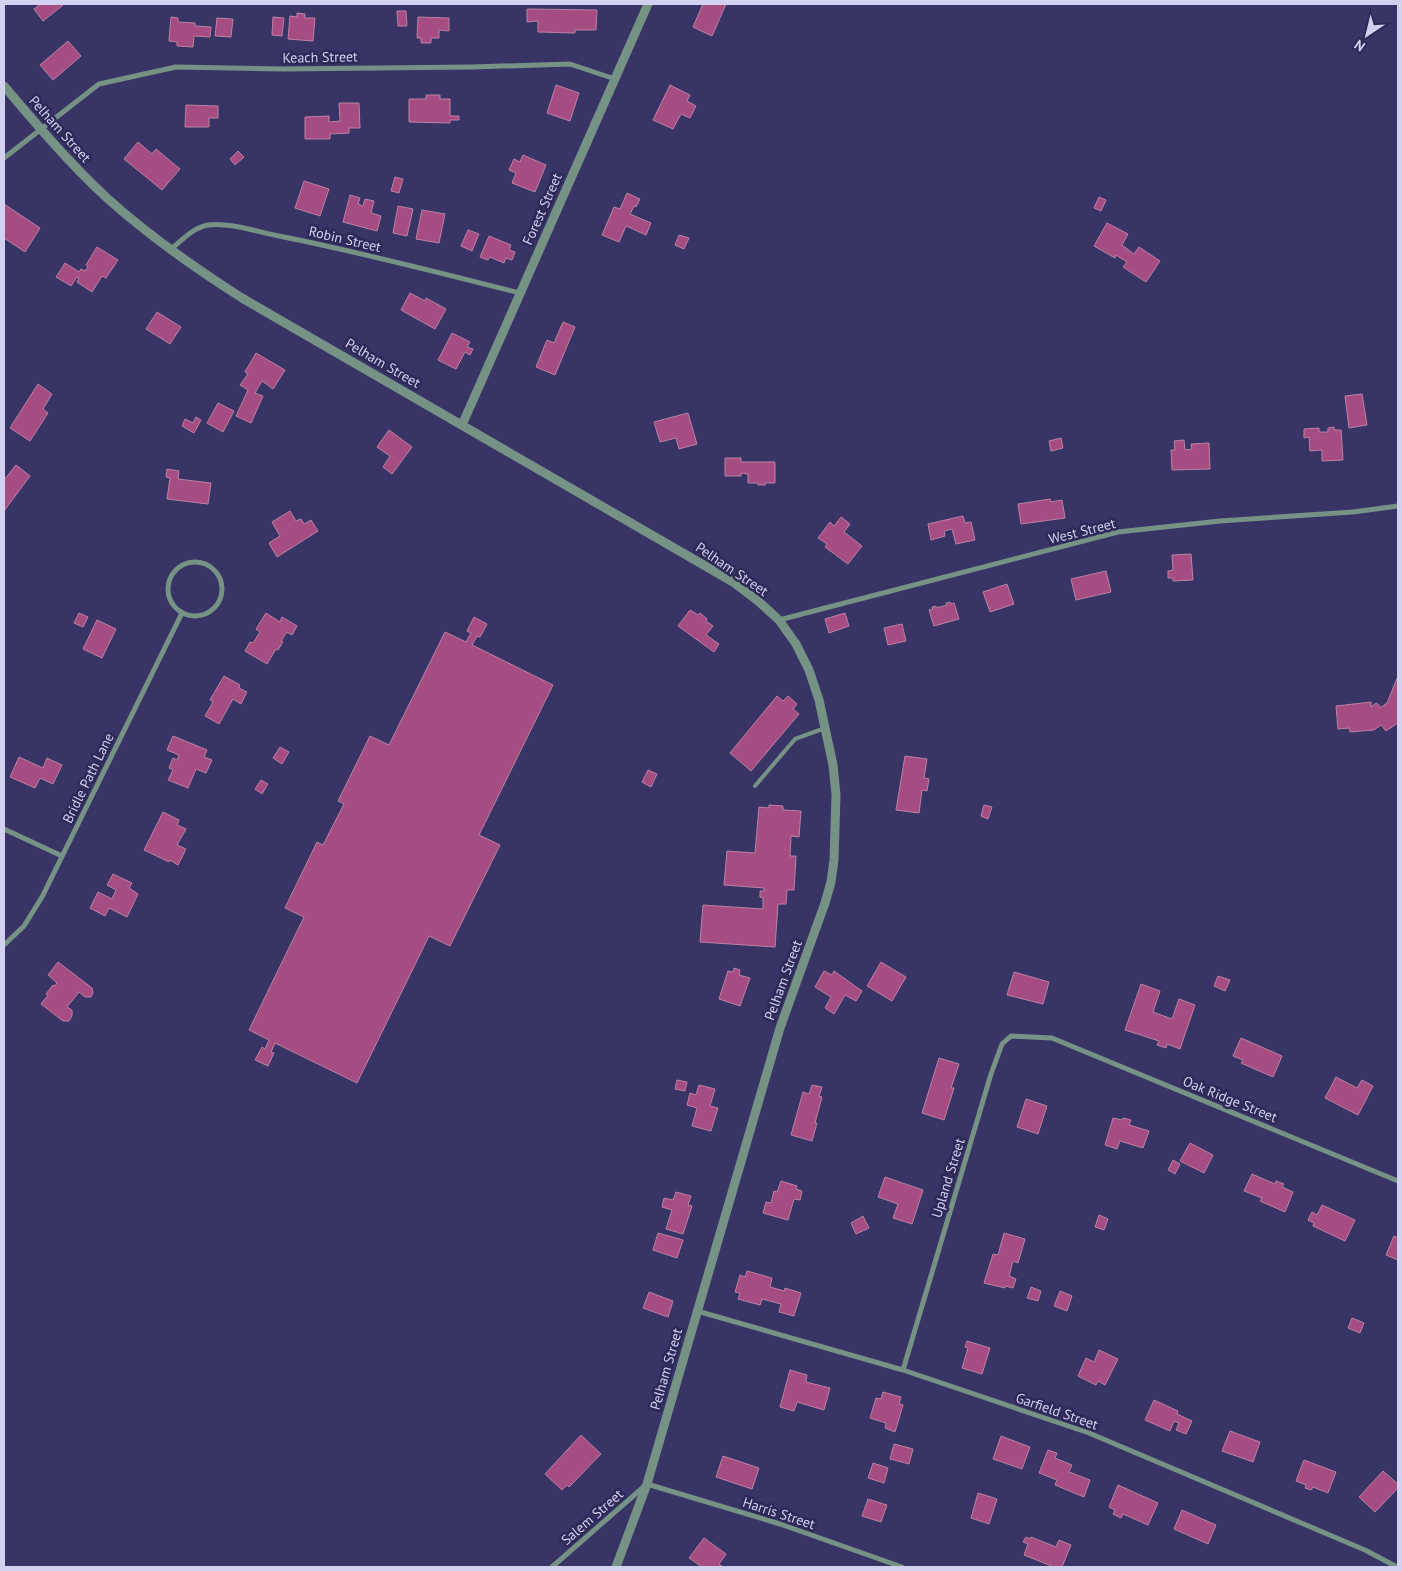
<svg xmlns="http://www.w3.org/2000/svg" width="1402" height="1571" font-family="'PT Sans',sans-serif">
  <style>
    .building { fill: #a54d83; stroke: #bc82a2 }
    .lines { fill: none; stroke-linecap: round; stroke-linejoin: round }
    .service { stroke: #769285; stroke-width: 4 }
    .minor { stroke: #769285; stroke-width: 5 }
    .tertiary { stroke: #769285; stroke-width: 9 }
    .labels { text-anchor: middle; stroke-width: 5; stroke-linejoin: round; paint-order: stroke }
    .street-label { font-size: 14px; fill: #d2d2f0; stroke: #2e2959 }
  </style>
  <rect width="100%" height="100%" fill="#383465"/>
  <path class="building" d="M41,4H63V5L43,21L34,9Z
    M703,4H726L712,36L693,27Z
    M527,9L597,10L596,30H575V33L538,32V21L527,22Z
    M397,11H406L407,26H398Z
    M297,13L305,14V18H315L313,41L288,39L290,16L297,17Z
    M171,17L178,18V22L195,23V26L211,27L210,37L194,36L193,47L177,46V42L169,41Z
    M273,17L284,18L282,36L272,35Z
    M418,17L449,18V31L439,30V38H431V43H421V38H417Z
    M217,18L233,19L231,37L215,36Z
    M68,41L81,56L53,80L40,65Z
    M556,85L579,93L570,121L547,113Z
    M670,85L690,95L687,101L696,106L690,118L681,114L673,129L653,120Z
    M426,95H440V99H450V116H459V120H450V123L409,122V99H426Z
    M339,103H359L360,128H349V133L330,134V139H305V117L329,116V122L340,121Z
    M186,105L218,106V118H209V127H185Z
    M138,142L152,154L156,149L180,169L162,190L124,159Z
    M238,151L244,157L235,165L230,159Z
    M523,155L546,165L535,192L512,183L516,173L509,170L514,159L520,162Z
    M395,177L403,179L399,193L391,191Z
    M304,181L329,189L320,216L295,208Z
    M627,193L640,199L636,207L634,206L630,214L651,223L646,235L626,226L619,242L602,235L614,207L620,209Z
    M350,195L360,198L358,204L363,206L365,199L374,201L371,213L381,216L377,231L343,222Z
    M1099,197L1106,200L1101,211L1094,208Z
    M4,204L40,228L25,252L4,238Z
    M398,206L413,209L407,236L393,233Z
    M422,210L445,214L439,243L416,239Z
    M1107,223L1128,234L1122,245L1134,254L1139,247L1160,261L1146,282L1123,267L1127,262L1116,255L1115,258L1094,246Z
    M468,230L479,234L472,251L461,246Z
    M679,235L689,238L684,249L675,245Z
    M489,236L511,245L509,250L515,252L512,260L506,258L504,263L490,257L488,260L480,257Z
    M97,247L118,260L106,278L102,276L92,292L77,282L79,278L77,277L71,286L56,277L65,263L79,272L81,269L85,271L88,267L86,265Z
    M410,293L425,301L426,298L446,309L435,329L401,310Z
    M157,312L181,327L170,344L146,329Z
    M563,322L575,327L555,375L536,367L547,340L554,343Z
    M452,333L470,342L467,347L473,349L470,355L465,352L456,369L438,360Z
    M256,353L285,370L273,389L262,381L255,393L263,396L251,423L236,416L248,390L240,385L248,374L245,372Z
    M38,384L52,394L43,409L48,413L30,441L10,428Z
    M1362,394L1367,425L1349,428L1345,396Z
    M218,403L234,411L223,432L207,423Z
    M688,413L697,444L679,449L676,438L660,442L654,422Z
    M196,417L201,420L194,433L182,426L185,419L193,423Z
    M1334,427V430H1341L1343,460L1322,461V450L1310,451L1309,437L1304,438V429L1319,428V432H1328V428Z
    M389,430L412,447L392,474L383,467L390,456L377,447Z
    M1061,438L1063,448L1051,451L1049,441Z
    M1184,440L1185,450L1192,449L1191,444L1209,443L1210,469L1172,470L1171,450H1175L1174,441Z
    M725,458H741V462H775V483H765V485H758V483H748V474L741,473V476H725Z
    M16,465L30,476L4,511V480Z
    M167,469L179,471L178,479L211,483L208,504L167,499L170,478L166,477Z
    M1050,499L1051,502L1062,500L1065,518L1021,524L1018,504Z
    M290,511L296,521L301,519L304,524L311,520L318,531L277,557L269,543L280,536L272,522Z
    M963,516L965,523L971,522L975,540L956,544L952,529L944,531L945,536L931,540L928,524Z
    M841,517L850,524L844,532L862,546L848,564L825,547L827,544L818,538L830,522L834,526Z
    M1191,554L1193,580L1173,581V578H1168V571L1173,570L1172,555Z
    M1106,571L1111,592L1076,600L1071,579Z
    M1007,584L1014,604L990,612L983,592Z
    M950,602L951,604L954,603L959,619L934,626L929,610L933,609L932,607L936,606V608L947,605L946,603Z
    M690,610L698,615L700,613L707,619L706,621L713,626L706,635L719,644L714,652L678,626Z
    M79,613L88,617L83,627L74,623Z
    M266,613L280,622L282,617L297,626L292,635L287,632L281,641L283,642L278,650L276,649L267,664L245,651L250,642L253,643L260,632L256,629Z
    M845,613L849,626L829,633L825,619Z
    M474,617L487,624L480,637L477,636L472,645L553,685L479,835L500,845L450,946L429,936L357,1083L275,1043L271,1052L274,1053L268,1066L255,1060L262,1047L265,1049L269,1040L249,1030L304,917L285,908L317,842L323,845L344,804L338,801L370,736L389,745L445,632L466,642L471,633L467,631Z
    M97,620L116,629L102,658L83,649Z
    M902,624L906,641L888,645L884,628Z
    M224,676L240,685L239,688L247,692L241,704L233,699L219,724L205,716L213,702L210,700Z
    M1398,676V723L1386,731L1381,725L1374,730L1350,732L1349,728L1338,729L1336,706L1371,702V707L1376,703L1379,705L1380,708L1387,703Z
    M777,696L783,701L788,696L797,704L793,709L799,714L751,771L730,753Z
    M173,736L207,750L204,757L212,760L206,773L196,769L188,788L168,780L173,770L169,768L173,758L177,760L179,755L167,750Z
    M280,747L289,752L282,764L273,758Z
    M905,756L927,759L924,778L929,779L927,791L922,790L919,813L896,810Z
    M19,757L43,768L47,758L62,765L53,784L40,778L35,788L10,777Z
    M648,770L657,774L651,787L642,782Z
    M261,780L268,784L262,794L255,789Z
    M769,805L783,806V810L801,811L799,837L791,836L790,856H796L794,890H787L786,904H778L775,947L700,942L703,905L763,909V898L760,897V891H764V888L724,885L727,851L755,853L759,807L769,808Z
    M984,805L992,807L988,819L981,816Z
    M163,812L179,820L177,825L186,829L177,845L186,849L178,865L170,860L169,862L144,850Z
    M113,874L132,883L129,888L138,894L127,917L109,908L105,916L90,908L98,892L112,899L116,890L107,885Z
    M58,962L92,988L93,993L91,997H85L79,992L67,1007L72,1010V1016L69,1021H63L41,1004L48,995L46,994L53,985L55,986L57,983L48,975Z
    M881,962L906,977L892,1001L867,986Z
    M734,968L740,970L739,975L750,978L740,1006L719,999L728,971L733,972Z
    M824,971L832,975L834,971L862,991L856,1001L845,995L834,1014L825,1008L831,997L815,987Z
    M1014,972L1049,982L1043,1004L1007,995Z
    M1218,976L1230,980L1225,991L1214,986Z
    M1141,984L1160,991L1153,1012L1172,1019L1179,999L1195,1005L1180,1049L1167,1044L1166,1048L1157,1045L1159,1041L1125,1030Z
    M1241,1038L1282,1056L1273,1077L1241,1063L1243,1060L1233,1056Z
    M939,1058L959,1064L951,1088H954L944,1120L922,1113Z
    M1336,1077L1357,1088L1362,1080L1373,1086L1358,1115L1325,1098Z
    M677,1080L687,1082L685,1091L675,1089Z
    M699,1085L715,1089L710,1106L718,1108L711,1131L692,1126L697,1108L687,1105L690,1093L696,1095Z
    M812,1085L822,1087L819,1096L822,1097L815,1123H817L812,1141L791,1135L803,1092L809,1094Z
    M1026,1099L1047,1106L1038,1134L1017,1127Z
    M1113,1118L1122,1120L1123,1118L1131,1120L1129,1125L1149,1131L1143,1148L1120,1141L1117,1149L1105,1145Z
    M1190,1143L1213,1155L1204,1173L1180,1161Z
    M1173,1160L1180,1164L1175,1174L1168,1170Z
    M1252,1174L1275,1184L1276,1181L1284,1184L1282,1187L1293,1192L1285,1212L1260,1201L1262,1198L1244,1191Z
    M885,1177L923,1190L912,1224L893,1218L898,1204L878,1197Z
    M781,1181L797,1186L796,1189L802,1191L800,1200L794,1199L788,1220L763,1213L766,1202L771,1203L774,1191L777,1192Z
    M676,1192L691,1196L688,1205L692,1206L683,1234L666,1229L672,1210L662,1207L664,1198L673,1200Z
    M1322,1205L1355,1220L1345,1241L1313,1226L1314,1223L1308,1220L1312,1212L1317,1215Z
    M1099,1215L1108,1219L1104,1230L1095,1227Z
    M863,1216L869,1228L856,1234L851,1223Z
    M658,1233L683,1240L677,1258L653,1250Z
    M1004,1233L1025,1239L1018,1263L1013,1261L1009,1276L1016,1279L1013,1288L1005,1286V1288L984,1283L993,1254L998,1255Z
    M1394,1236L1398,1238V1260L1386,1255Z
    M747,1271L772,1278L770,1287L784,1291L785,1288L801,1293L794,1316L779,1312L781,1304L762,1299L760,1305L738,1299L740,1293L735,1292L740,1275L745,1277Z
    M1031,1287L1041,1291L1038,1301L1027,1298Z
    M1060,1291L1072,1296L1067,1311L1054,1306Z
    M649,1292L673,1301L668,1317L643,1308Z
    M1352,1318L1364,1323L1360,1333L1348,1328Z
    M967,1341L990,1348L982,1374L962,1368L968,1348L965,1347Z
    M1099,1350L1118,1359L1105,1385L1098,1381L1096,1385L1078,1376L1086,1358L1094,1362Z
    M790,1370L807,1375L806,1382L830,1388L824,1410L797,1402L794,1411L780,1407Z
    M883,1392L901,1397L899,1404L903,1405L895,1432L885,1428L886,1423L870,1418L876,1398L881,1399Z
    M1154,1400L1178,1411L1177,1414L1192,1421L1186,1434L1176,1430L1179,1423L1174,1421L1170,1431L1145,1420Z
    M1230,1431L1260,1442L1253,1462L1222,1451Z
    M581,1435L601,1454L569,1487L567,1485L562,1490L545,1474Z
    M1001,1436L1030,1447L1022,1469L993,1459Z
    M894,1444L913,1449L909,1464L890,1459Z
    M1048,1450L1057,1453L1055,1458L1072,1465L1069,1472L1090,1480L1084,1497L1055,1485L1057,1480L1039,1473Z
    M723,1456L759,1468L752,1489L716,1477Z
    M1304,1460L1336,1472L1328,1493L1313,1487L1311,1490L1305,1488L1306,1485L1296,1481Z
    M873,1463L888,1468L884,1483L868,1478Z
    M1383,1471L1398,1484V1488L1375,1512L1359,1497Z
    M1118,1485L1158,1503L1148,1525L1123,1514L1121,1518L1113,1514L1115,1510L1109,1507Z
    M978,1493L997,1499L989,1524L971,1518Z
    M868,1499L887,1505L881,1522L862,1516Z
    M1182,1510L1216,1525L1208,1544L1174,1529Z
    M1026,1537L1030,1539L1031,1537L1056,1547L1059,1540L1071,1545L1062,1567H1054L1024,1555L1028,1544L1023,1542Z
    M704,1538L726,1554L719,1564L723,1567H702L689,1558Z"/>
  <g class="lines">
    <path class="service" d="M755,786L795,739L825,728"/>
    <path class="minor" d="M4,158L99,84L176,67L283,69L472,67L570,64L615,79
      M170,250C181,241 194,227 208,225C229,222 258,232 279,236C360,252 440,273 520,293
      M168 589a27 27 0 1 1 54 0a27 27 0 1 1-54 0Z
      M779,620L1118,532L1220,521L1353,512L1398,506
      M4,829L62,856
      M4,945L24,926L42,897L182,613
      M697,1311L903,1370L1089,1433L1365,1550L1397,1567
      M903,1370L991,1074L1002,1044L1011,1036L1052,1038L1398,1181
      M552,1567L647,1484L780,1524L902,1567"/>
    <path class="tertiary" d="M4,86C37,125 70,164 107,198C149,236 195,268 242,298L733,582L758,601L779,620L796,644L809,670L819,700L833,765L836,795L834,860L831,882L825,903L780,1028L647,1484L616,1567
      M462,425L648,4"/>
  </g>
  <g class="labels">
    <g class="street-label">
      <text transform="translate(320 57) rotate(-1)" y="5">Keach Street</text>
      <text transform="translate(60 129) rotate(48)" y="5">Pelham Street</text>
      <text transform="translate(542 209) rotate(-66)" y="5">Forest Street</text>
      <text transform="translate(345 239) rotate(13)" y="5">Robin Street</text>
      <text transform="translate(383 363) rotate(30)" y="5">Pelham Street</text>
      <text transform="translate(1082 531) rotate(-14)" y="5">West Street</text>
      <text transform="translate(732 569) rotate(34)" y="5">Pelham Street</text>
      <text transform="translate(88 778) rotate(-64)" y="5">Bridle Path Lane</text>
      <text transform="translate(783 980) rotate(-70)" y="5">Pelham Street</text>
      <text transform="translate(1230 1099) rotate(22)" y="5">Oak Ridge Street</text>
      <text transform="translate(948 1178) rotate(-73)" y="5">Upland Street</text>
      <text transform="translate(666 1369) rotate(-74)" y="5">Pelham Street</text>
      <text transform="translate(1057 1411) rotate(19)" y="5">Garfield Street</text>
      <text transform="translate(779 1513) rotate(18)" y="5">Harris Street</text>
      <text transform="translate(592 1517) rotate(-41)" y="5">Salem Street</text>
    </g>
  </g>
  <rect width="1402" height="1571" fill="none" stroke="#d2d2f0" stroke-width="10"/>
  <g transform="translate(1367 35) rotate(215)" stroke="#2e2959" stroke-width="4" paint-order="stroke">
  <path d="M0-4L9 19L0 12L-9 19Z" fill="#d2d2f0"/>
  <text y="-8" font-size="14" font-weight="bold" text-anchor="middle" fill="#d2d2f0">N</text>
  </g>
</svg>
